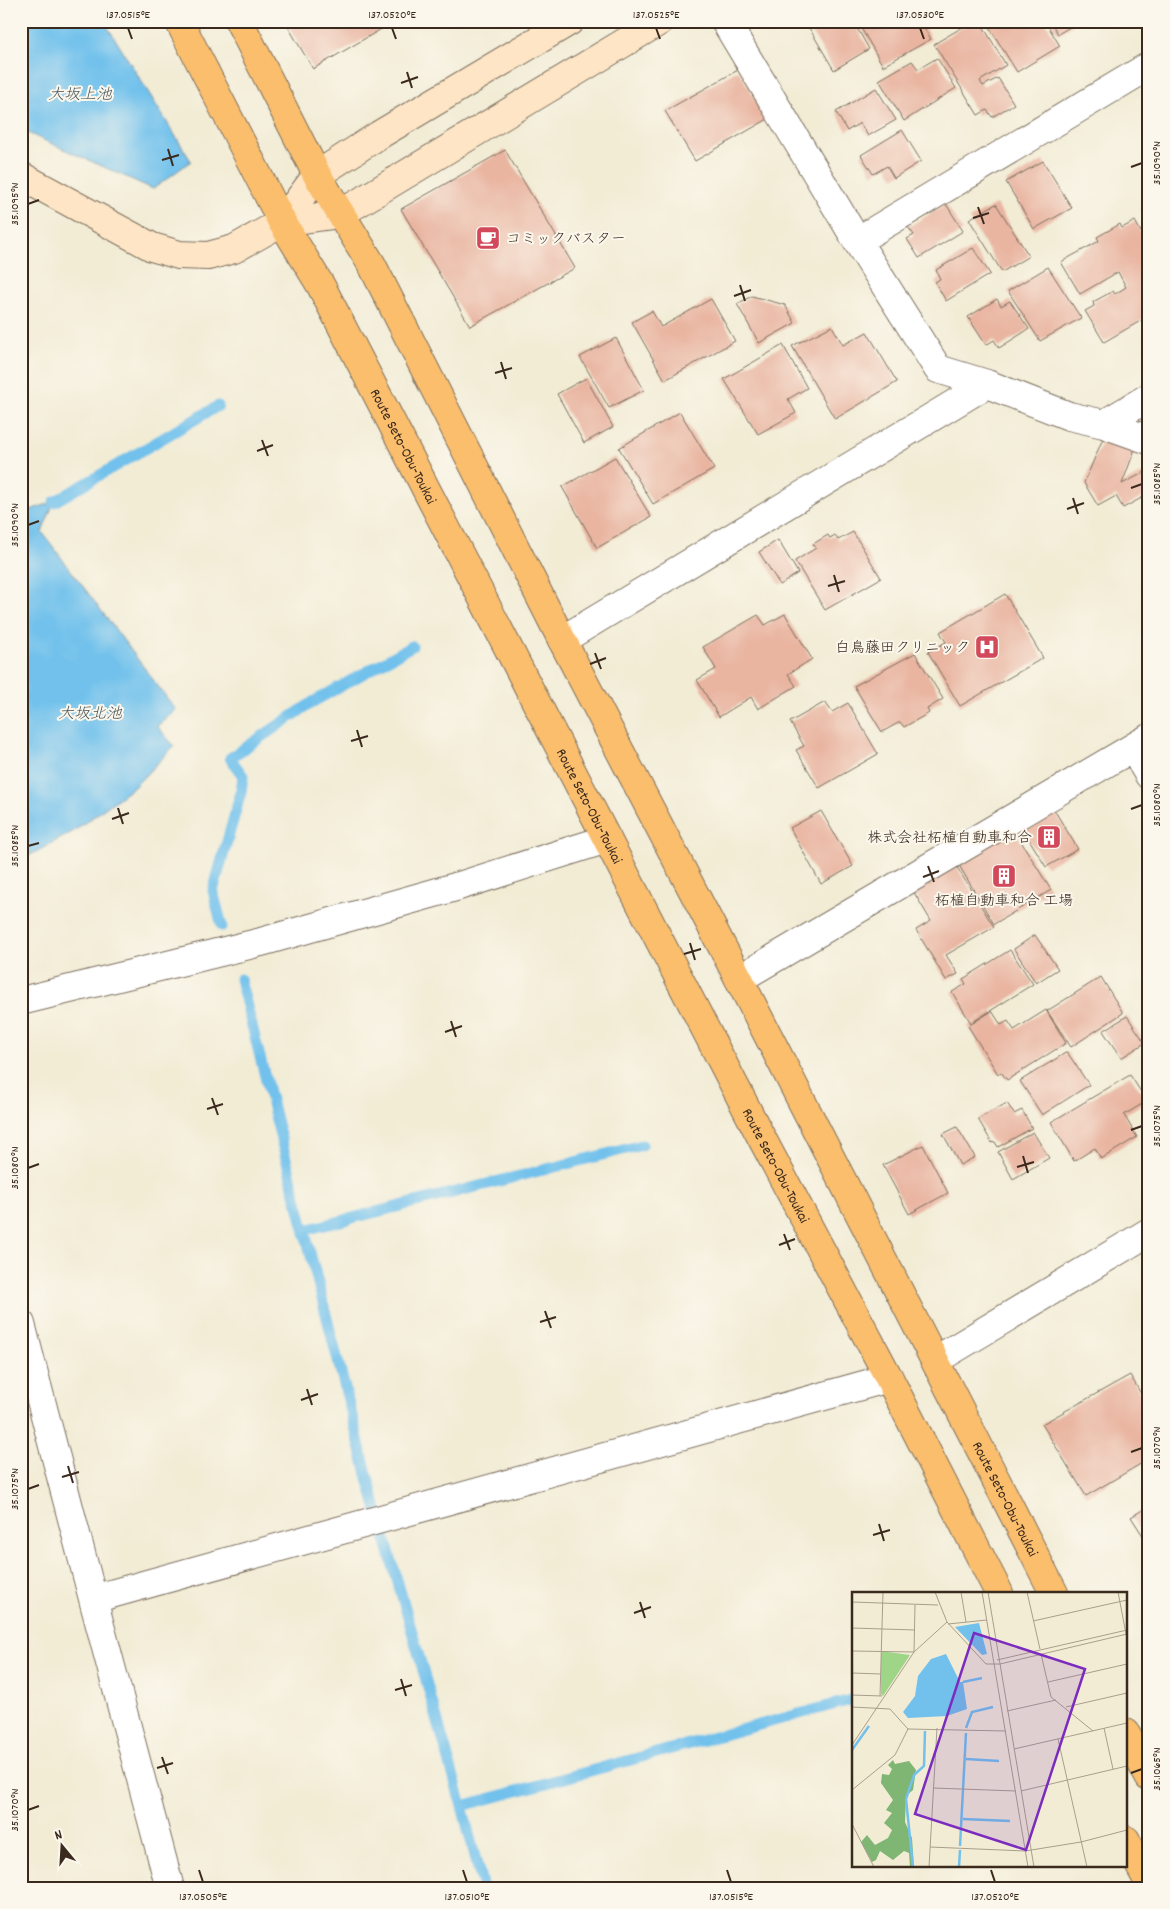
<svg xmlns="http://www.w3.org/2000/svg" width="1170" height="1909" font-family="Dekko,'Klee One',sans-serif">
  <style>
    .water { fill: #71c1ec; stroke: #567685 }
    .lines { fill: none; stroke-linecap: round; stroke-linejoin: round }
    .stream { stroke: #71c1ec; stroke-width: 11 }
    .building { fill: #e9b5a1 }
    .street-casing { stroke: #7b6e5e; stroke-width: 30 }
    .secondary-casing { stroke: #7b6e5e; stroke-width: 30 }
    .primary-casing { stroke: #7b6e5e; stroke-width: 30 }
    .street { stroke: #fff; stroke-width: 28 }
    .secondary { stroke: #fde5c5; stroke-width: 28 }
    .primary { stroke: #fabe6d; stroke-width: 28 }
    .ticks { fill: none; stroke: #3b2a1e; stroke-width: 2 }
    .labels { text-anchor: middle; stroke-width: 4; stroke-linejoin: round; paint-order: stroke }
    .poi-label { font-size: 15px; fill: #3b2a1e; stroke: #fbf7ec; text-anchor: end }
    .street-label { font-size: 15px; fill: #3b2a1e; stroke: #fbf7ec }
    .water-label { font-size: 16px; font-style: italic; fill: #4b575c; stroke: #fbf7ec }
    .inset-river { fill: none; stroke: #71c1ec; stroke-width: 2.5 }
    .inset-road { fill: none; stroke: #a99e8c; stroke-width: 1 }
    .view { fill: #7b2cbf; fill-opacity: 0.15; stroke: #7b2cbf; stroke-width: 2.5 }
    .inset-edge { fill: none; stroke: #3b2a1e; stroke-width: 2.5 }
    .neatline { fill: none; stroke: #3b2a1e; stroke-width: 2 }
    .ticks-label { font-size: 12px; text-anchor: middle; fill: #3b2a1e }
  </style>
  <rect width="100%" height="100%" fill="#fbf7ec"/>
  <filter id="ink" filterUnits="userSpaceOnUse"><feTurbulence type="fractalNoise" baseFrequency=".02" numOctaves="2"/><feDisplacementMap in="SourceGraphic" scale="10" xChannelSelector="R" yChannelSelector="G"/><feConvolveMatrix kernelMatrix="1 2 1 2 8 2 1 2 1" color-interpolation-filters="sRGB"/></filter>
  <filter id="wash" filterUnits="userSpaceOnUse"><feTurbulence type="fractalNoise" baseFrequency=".0096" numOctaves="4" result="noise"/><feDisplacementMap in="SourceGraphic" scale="20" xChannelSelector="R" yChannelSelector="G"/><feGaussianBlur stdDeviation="1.12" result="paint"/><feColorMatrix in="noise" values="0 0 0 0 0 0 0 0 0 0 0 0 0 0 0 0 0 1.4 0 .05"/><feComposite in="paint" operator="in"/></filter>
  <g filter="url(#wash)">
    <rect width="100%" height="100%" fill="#f2ecd5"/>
    <path class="water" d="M21,21H104L191,161L153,189L21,130Z
      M54,502L42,532L176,710L157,726L174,746L135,786L74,831L21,860V513Z"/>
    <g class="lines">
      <path class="stream" d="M54,502L218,406
        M222,926L213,891L241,792L243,776L230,758L313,702L412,646
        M240,979L369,1482L462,1806L483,1888
        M305,1230L642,1145
        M462,1806L854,1699"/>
    </g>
    <g id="blocks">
      <path class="building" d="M294,21H395L313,69L287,25Z
        M805,21H853L869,49L834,70Z
        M857,21H920L931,39L883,66Z
        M973,21H980L1006,65L980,81L983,86L998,78L1014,104L992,117L987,110L978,115L934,44Z
        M988,21H1045L1060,46L1017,72L986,22Z
        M1050,21H1080L1058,34Z
        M937,58L956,88L904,121L879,80L912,61L918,69Z
        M738,70L768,119L695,161L665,111Z
        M876,88L896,120L868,136L860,123L847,131L836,112Z
        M902,130L921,161L894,178L887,166L873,174L861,155Z
        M505,150L575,268L470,326L401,209Z
        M1043,161L1072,208L1034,229L1006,182Z
        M946,204L963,231L919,258L907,239L914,235L908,227Z
        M996,204L1029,256L1002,272L969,219Z
        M1149,204V218L1143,208Z
        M1135,221L1141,232L1147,228L1149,231V316L1104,342L1085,311L1094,306L1093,302L1113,291L1115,294L1126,287L1118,272L1080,294L1061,262L1099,241L1097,237L1120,224L1122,228Z
        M973,248L990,274L946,301L935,282L940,279L936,270Z
        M1048,267L1081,318L1040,341L1008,291Z
        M752,296L785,305L795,323L759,343L737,304Z
        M711,299L735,341L665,380L632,322L652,311L661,327Z
        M997,299L1001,306L1010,301L1029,329L999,348L994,340L986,345L968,317Z
        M832,326L843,345L867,332L897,382L835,419L792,346Z
        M616,338L644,390L609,408L580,357Z
        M783,345L807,388L788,399L796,413L758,434L724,379Z
        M586,378L613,427L584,443L557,394Z
        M680,412L714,469L653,504L619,448Z
        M1104,436L1135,449L1122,484L1149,470V494L1123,508L1116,496L1098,506L1084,483Z
        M615,457L651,517L597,548L562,487Z
        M853,532L881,578L825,610L795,561L816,548L813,544L828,535L830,538L835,535L838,540Z
        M778,540L798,573L780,585L759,552Z
        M1005,594L1043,658L960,706L928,652L946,642L940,632Z
        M785,614L812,659L788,674L796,686L758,709L751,697L719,717L697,680L716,669L703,647L758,615L765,625Z
        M915,653L943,699L927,709L929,713L904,727L900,722L882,732L854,686Z
        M825,702L832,712L848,703L878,754L819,788L796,750L804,746L790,722Z
        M1053,808L1078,849L1046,867L1021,826Z
        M821,811L853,866L821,884L790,828Z
        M1014,830L1051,890L994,924L957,862Z
        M955,864L994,927L946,955L958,974L946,980L916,930L931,921L912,889Z
        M1035,935L1058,969L1036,983L1014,949Z
        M1010,950L1033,984L971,1023L952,992L966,984L963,979Z
        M1101,977L1123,1013L1071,1047L1047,1011Z
        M1046,1010L1066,1043L1007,1080L1001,1072L998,1074L968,1026L992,1011L1001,1025L1008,1021L1014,1030Z
        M1127,1016L1145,1043L1121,1058L1103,1031Z
        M1067,1052L1089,1085L1042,1115L1020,1081Z
        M1130,1075L1147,1101L1124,1115L1137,1137L1101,1159L1095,1148L1074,1161L1051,1122Z
        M1007,1103L1014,1114L1022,1110L1032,1128L998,1147L995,1142L992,1143L978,1119Z
        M957,1127L975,1157L960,1165L943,1134Z
        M1033,1132L1049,1158L1013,1179L998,1152Z
        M923,1145L948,1193L909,1214L883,1165Z
        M1130,1375L1149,1407V1459L1086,1496L1042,1424Z
        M1149,1506V1545L1131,1517Z"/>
    </g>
  </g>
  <g filter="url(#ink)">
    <use href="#blocks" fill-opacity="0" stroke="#7b6e5e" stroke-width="1"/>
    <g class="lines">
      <defs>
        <path id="street" d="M725,21L857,241L938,369L987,384L1069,416L1104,424L1149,440
          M857,241L1149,66
          M1104,424L1149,397
          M562,640L987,384
          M1133,748L1149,775
          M739,979L1149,738
          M21,1001L261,942L459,886L607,839
          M21,1324L93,1599L170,1888
          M936,1360L1149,1232
          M93,1599L889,1378"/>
        <path id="secondary" d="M21,176L152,247L179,255L208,256L234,249L282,222L340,214L660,21
          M282,222L317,175L379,135L570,21"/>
        <g id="primary">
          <path id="s1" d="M179,21L282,222L321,286L759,1133L889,1378L999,1593"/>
          <path id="s2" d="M239,21L317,175L372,265L562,640L739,979L1054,1593"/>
          <path d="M1126,1733L1149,1777"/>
          <path d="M1126,1840L1149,1883"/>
        </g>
      </defs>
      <use href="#street" class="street-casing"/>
      <use href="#secondary" class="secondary-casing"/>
      <use href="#primary" class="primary-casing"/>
      <use href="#street" class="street"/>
      <use href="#secondary" class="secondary"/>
      <use href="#primary" class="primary"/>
    </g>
  </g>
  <path class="ticks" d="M128,28L132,39M392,28L396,39M656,28L660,39M920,28L924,39M407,72L412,88M401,83L418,77M168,149L173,166M162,160L179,155M1131,167L1142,163M28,204L39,200M978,207L984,224M973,218L989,213M740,285L745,301M734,296L751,290M501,362L506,379M495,373L512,368M262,440L268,456M257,451L273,445M1131,488L1142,484M1073,498L1078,514M1067,509L1084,503M28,525L39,521M834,575L839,592M828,586L845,581M595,653L601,669M590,664L606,658M357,730L362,747M351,741L368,736M118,808L123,824M1131,809L1142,805M112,819L129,813M28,846L39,843M928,866L934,882M923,877L939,871M690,943L695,960M684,954L701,949M451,1021L456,1037M445,1032L462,1026M212,1098L218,1115M207,1109L223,1104M1131,1130L1142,1126M1023,1156L1028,1173M1017,1167L1034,1162M28,1168L39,1164M784,1234L790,1250M779,1245L795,1239M545,1311L551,1328M540,1322L556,1317M307,1389L312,1405M301,1400L318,1394M1131,1452L1142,1448M68,1466L73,1483M62,1477L79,1472M28,1489L39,1485M879,1524L884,1541M873,1535L890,1530M640,1602L645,1618M634,1613L651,1607M401,1679L406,1696M395,1690L412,1685M162,1757L168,1774M157,1768L173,1763M1131,1773L1142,1769M28,1810L39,1806M199,1870L203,1882M463,1870L467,1882M727,1870L731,1882M991,1870L995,1882"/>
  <defs>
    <symbol id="cafe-square" viewBox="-11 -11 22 22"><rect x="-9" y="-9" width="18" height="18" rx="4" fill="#d1495b" stroke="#fbf7ec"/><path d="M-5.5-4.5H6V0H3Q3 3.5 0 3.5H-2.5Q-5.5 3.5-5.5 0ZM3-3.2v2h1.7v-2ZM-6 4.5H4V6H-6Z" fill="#fff"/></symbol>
    <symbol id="hospital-square" viewBox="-11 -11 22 22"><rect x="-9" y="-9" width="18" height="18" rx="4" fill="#d1495b" stroke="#fbf7ec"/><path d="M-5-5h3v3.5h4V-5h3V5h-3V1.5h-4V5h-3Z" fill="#fff"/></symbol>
    <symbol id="building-square" viewBox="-11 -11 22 22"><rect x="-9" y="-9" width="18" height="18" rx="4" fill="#d1495b" stroke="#fbf7ec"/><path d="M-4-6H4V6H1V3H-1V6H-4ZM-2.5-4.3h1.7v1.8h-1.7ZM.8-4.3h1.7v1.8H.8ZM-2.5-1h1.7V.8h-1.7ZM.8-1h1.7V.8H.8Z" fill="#fff"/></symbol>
  </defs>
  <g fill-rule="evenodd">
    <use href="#cafe-square" x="474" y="224" width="28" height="28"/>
    <use href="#hospital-square" x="973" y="633" width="28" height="28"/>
    <use href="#building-square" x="1035" y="823" width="28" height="28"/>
    <use href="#building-square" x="990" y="862" width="28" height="28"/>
  </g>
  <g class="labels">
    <g class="poi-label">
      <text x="506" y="243" text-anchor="start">コミックバスター</text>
      <text x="970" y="652">白鳥藤田クリニック</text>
      <text x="1032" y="842">株式会社柘植自動車和合</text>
      <text x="1004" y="905" text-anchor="middle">柘植自動車和合 工場</text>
    </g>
    <g class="street-label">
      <text dy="5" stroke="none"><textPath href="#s1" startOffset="481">Route Seto-Obu-Toukai</textPath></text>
      <text dy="5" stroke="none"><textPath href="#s1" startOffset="886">Route Seto-Obu-Toukai</textPath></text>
      <text dy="5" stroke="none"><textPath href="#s1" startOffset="1291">Route Seto-Obu-Toukai</textPath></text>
      <text dy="5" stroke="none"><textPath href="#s2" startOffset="1665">Route Seto-Obu-Toukai</textPath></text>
    </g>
    <g class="water-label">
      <text x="80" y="99">大坂上池</text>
      <text x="90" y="718">大坂北池</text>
    </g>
  </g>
  <g transform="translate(852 1592)">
    <rect width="275" height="275" fill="#f2ecd5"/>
    <path d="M29,59L58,63L31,104L29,102Z" fill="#9fd586"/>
    <path d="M41,168L43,172L57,169L64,178L61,198L54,204L53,230L60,246L62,275H58L57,261L52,259L41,268L28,259L24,268L20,270L9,250L15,243L23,253L36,246L40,238L32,231L40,221L34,218L41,208L29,191L30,182L37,183L40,177L36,173Z" fill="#7fb673"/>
    <path d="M127,31L135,62L130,63L103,35ZM94,62L108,90H111L115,117L95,124L56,126L51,120L63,104L66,84L79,67Z" fill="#71c1ec"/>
    <path class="inset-river" d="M111,90L130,86M114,136L120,120L141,115M0,158L17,134M114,167L147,169M111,227L158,229M108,254L114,141M61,275L54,207L62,183L72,174L73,139M107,275L108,258"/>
    <path class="inset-road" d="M83,0L95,30L134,72H148L275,42M109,0L114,30M130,0L176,275M136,0L182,275M175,0L188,57M266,0L275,47M0,10L86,13M181,29L275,8M96,32L135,28M0,36L63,38M0,59L62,60L63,13M189,62L199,105L241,139M145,68L275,38M0,81L29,82M196,90L275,72M0,103L30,104M28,104L31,0M0,115L38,117L56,137M214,115L275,101M155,119L204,108M252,136L261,177M56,137L154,139M206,147L235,275M0,153L62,60L95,30M162,157L275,131M81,196L164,199M0,198L43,163L56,137M169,199L275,174M0,232L22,275M78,255L173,259L229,250L275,238M77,275L85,136"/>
    <path class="view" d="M122,41L233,77L174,258L63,222Z"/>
    <rect width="275" height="275" class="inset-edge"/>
  </g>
  <rect width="1170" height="1909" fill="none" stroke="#fbf7ec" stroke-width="55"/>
  <g transform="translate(62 1846) rotate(342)" stroke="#fbf7ec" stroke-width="4" paint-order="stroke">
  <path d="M0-4L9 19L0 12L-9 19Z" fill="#3b2a1e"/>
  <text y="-8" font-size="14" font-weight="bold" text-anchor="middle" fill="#3b2a1e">N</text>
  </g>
  <rect x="28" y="28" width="1114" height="1854" class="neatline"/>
  <g class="ticks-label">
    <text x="128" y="18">137.0515°E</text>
    <text x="392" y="18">137.0520°E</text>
    <text x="656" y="18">137.0525°E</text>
    <text x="920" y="18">137.0530°E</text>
    <text transform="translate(1156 163) rotate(-90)" y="4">35.1090°N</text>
    <text transform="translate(14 204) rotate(-90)" y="4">35.1095°N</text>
    <text transform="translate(1156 484) rotate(-90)" y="4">35.1085°N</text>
    <text transform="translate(14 525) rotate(-90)" y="4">35.1090°N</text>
    <text transform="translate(1156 805) rotate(-90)" y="4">35.1080°N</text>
    <text transform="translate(14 846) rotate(-90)" y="4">35.1085°N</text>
    <text transform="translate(1156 1126) rotate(-90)" y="4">35.1075°N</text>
    <text transform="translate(14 1168) rotate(-90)" y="4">35.1080°N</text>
    <text transform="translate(1156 1448) rotate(-90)" y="4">35.1070°N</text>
    <text transform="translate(14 1489) rotate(-90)" y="4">35.1075°N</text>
    <text transform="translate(1156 1769) rotate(-90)" y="4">35.1065°N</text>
    <text transform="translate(14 1810) rotate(-90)" y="4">35.1070°N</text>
    <text x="203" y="1900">137.0505°E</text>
    <text x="467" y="1900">137.0510°E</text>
    <text x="731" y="1900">137.0515°E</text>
    <text x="995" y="1900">137.0520°E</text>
  </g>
</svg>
